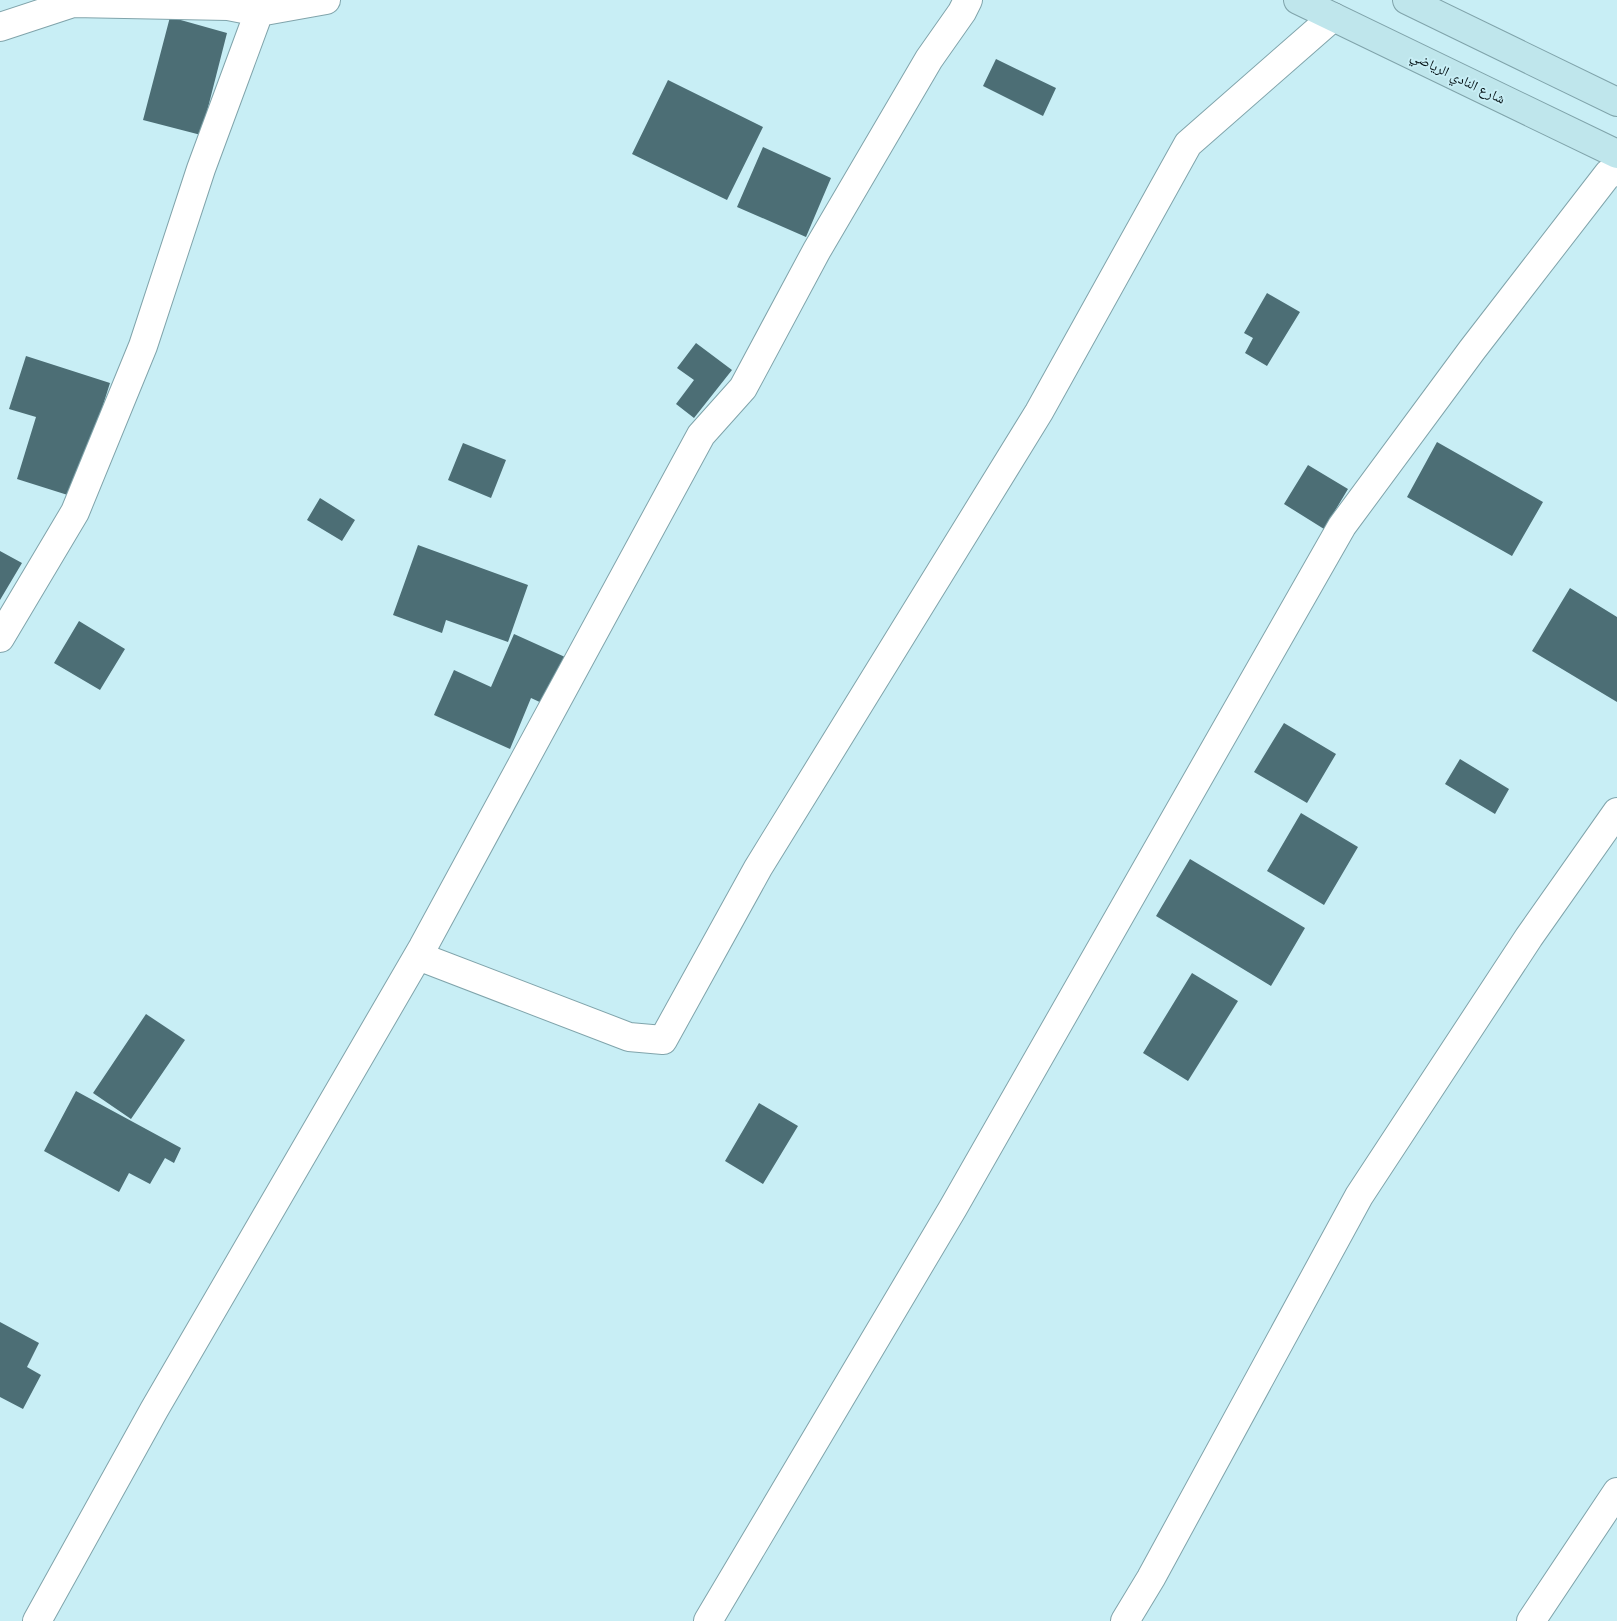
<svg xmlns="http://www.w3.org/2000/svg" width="1617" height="1621" font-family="'Noto Sans','Noto Naskh Arabic',sans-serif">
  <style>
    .building { fill: #4c6e75 }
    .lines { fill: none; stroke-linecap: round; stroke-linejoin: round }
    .street-casing { stroke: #80a4ab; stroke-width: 30 }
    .secondary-casing { stroke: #80a4ab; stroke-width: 30 }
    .street { stroke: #fff; stroke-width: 28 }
    .secondary { stroke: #bfe6ec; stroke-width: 28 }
    .labels { text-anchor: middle; stroke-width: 4; stroke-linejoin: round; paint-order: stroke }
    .street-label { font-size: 14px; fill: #061316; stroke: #c8eef5 }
  </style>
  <rect width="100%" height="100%" fill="#c8eef5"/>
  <path class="building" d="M170,17L227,33L201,135L143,120Z
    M996,59L1056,88L1043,116L983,86Z
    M668,80L763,127L727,200L632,154Z
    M763,147L831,178L806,237L737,207Z
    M1267,293L1300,312L1267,366L1245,353L1253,338L1244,333Z
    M696,343L732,370L694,418L676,404L694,380L677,368Z
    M26,356L110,383L74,497L17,479L36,417L9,409Z
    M1437,442L1543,502L1512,556L1407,497Z
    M463,443L506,460L491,498L448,480Z
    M1308,465L1348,489L1324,529L1284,504Z
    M320,498L355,520L342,541L307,520Z
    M418,545L528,585L508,642L446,620L442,633L393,615Z
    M0,551L22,563L0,600Z
    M1570,588L1617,617V702L1532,651Z
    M79,621L125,649L100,690L54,663Z
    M514,634L565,657L544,704L531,698L510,749L434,715L454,670L491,687Z
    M1284,723L1336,754L1307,803L1254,772Z
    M1460,759L1509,789L1495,814L1445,784Z
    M1301,813L1358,847L1324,905L1267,871Z
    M1190,859L1305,928L1271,986L1156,916Z
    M1192,973L1238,1001L1188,1081L1143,1053Z
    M146,1014L185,1040L131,1119L93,1093Z
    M76,1091L181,1148L174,1163L165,1158L150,1184L129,1173L119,1192L44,1151Z
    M759,1103L798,1126L763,1184L725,1161Z
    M0,1322L39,1343L27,1367L41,1375L23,1409L0,1397Z"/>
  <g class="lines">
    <defs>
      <path id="street" d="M0,27L73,3L228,6L259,12L326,0
        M0,638L75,512L143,346L201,169L259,12
        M418,956L629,1037L663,1040L758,868L1039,412L1188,144L1333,17
        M37,1621L154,1410L423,947L701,435L743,388L817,250L929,59L962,12L968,0
        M708,1621L953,1208L1342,526L1472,350L1608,174L1617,172
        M1125,1621L1151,1578L1359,1196L1529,937L1617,812
        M1531,1621L1617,1492"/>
      <path id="secondary" d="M1298,0L1617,154
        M1407,0L1617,102"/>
    </defs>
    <use href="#street" class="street-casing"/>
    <use href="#secondary" class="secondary-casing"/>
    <use href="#street" class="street"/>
    <use href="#secondary" class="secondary"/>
  </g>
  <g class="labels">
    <g class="street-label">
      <text transform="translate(1458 77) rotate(26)" y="5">شارع النادي الرياضي</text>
    </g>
  </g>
</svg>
